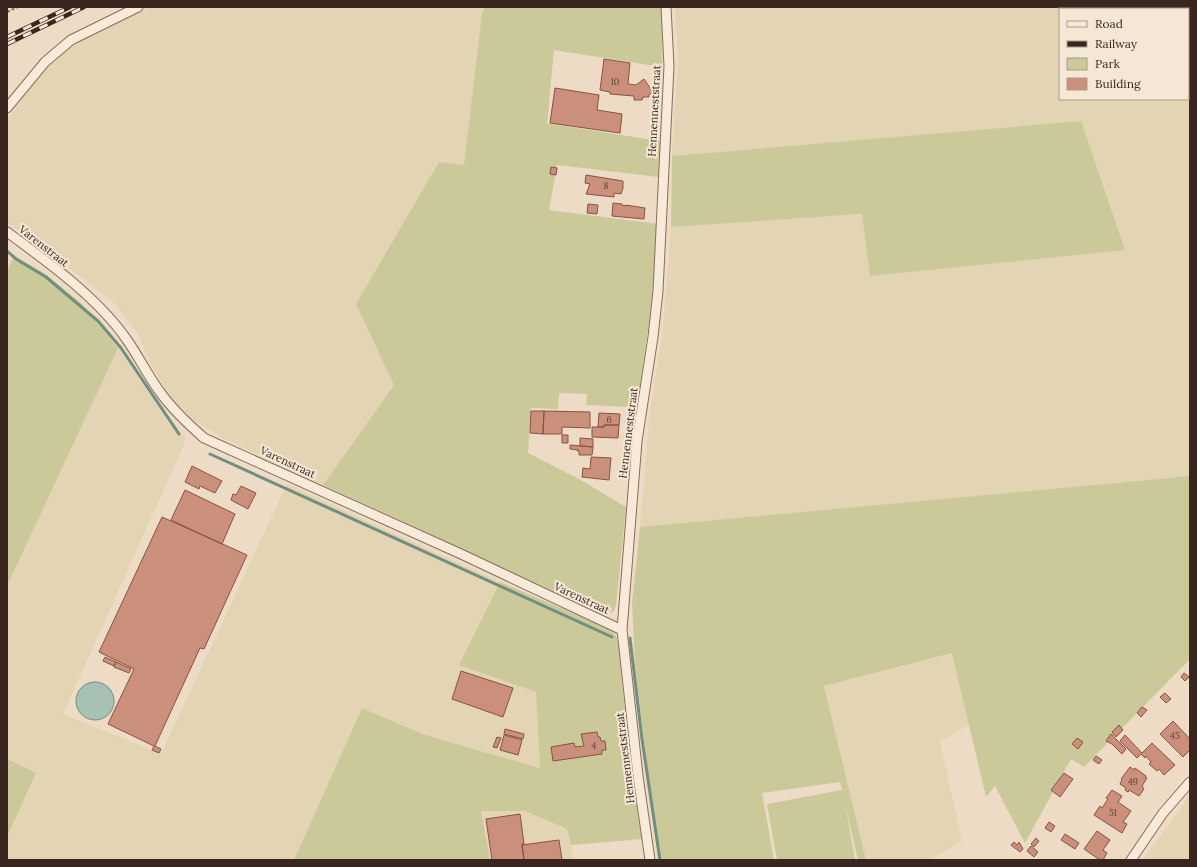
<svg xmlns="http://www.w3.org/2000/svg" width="1197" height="867" font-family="Lora,serif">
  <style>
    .farmland { fill: #e3d4b3; fill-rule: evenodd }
    .green { fill: #cbc999 }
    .water { fill: #a7c1b5; stroke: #6e8f82 }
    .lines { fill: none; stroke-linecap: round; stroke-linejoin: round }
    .stream { stroke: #6e8f82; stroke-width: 3 }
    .building { fill: #cb907c; stroke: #875242 }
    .minor-casing { stroke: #886c5c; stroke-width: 11 }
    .path { stroke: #886c5c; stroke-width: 2; stroke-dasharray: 3 2; stroke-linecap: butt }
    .minor { stroke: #f8ead9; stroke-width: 9 }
    .rail-casing { stroke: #39271f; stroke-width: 4.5 }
    .rail { stroke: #f5e7d5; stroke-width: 3; stroke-dasharray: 9; stroke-linecap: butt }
    .labels { text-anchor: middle; stroke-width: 4; stroke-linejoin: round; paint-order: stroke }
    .number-label { font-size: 9px; fill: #5e4136 }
    .street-label { font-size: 11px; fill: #39271f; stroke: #f5e7d5 }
  </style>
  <rect width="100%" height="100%" fill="#eddbc5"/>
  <path class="farmland" d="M150,7H485L482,13L464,165L439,162L356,304L394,385L323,485L221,437L193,420L172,398L151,365L137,332L114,303L62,262L7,222V120L32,86L45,71L68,50L81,41Z
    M675,7H1190V476L640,527L650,412L663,329L671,227L862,214L870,276L1124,249L1081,121L672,156L678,60ZM1060,9H1188V99H1060Z
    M118,348L186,440L63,714L161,754L287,484L500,582L459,665L536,692L540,768L425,735L362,708L294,860H7V837L36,773L7,759V586Z
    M953,653L969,725L940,741L962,841L930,860H866L824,686Z
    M1190,795V860H1143Z
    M481,811H525L567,829L571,845L574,860H490Z"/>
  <path class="green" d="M485,7H662V67L554,50L547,124H551L660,141L659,177L557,165L549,210L658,224L654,287L638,401L632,407L586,405L587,394L559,393L558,409L531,408L528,453L579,479L626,507L616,605L614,611L606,615L323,485L394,385L356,304L439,162L464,165L482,13Z
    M1081,121L1125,250L870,276L862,214L671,227L672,156Z
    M14,255L44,273L81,303L118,348L7,586V271Z
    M1190,476V659L1084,767L1071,759L1025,843L995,786L986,797L952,653L824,686L866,860H858L845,803L855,860H777L767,804L842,790L840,782L762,793L774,860H658L635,665L632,603L640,527Z
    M500,582L610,629L615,634L618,641C624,707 631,773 642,839L571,845L567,829L525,811H481L490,860H294L362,708L425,735L540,768L536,692L459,665Z
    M7,759L36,773L7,837Z"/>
  <path class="water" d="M76 701a19 19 0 1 1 38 0a19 19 0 1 1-38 0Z"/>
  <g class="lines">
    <path class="stream" d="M7,251L16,259L46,277L98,321L121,348L179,434
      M210,454L612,637
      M630,638L642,739L660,860"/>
  </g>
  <path class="building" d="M604,59L630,63L628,84L636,85L644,79L653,92L649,95V97H643L642,100H634V96L610,94V92L600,90Z
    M555,88L599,95L597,110L622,114L620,133L550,123Z
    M551,167L557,168L556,175L550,174Z
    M586,175L623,181V188L621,194L614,193V197L586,194L590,184L585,183Z
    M613,203L622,204V205L626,206V205L645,208L644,219L612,216Z
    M588,204L598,205L597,214L587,213Z
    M531,411H544L543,434L530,433Z
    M544,411L590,412V428L562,427V434H543Z
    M599,413L620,414L619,425H604V427H598Z
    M604,425H619L618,438L592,437V427H604Z
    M562,435H568V443H562Z
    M580,438L593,439V447L580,446Z
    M570,445L593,447L592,455H579V451H577L578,450L570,449Z
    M591,457L611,458L609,480L582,477L583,468L590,469Z
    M192,466L222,481L215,493L200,486L199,489L185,482Z
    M241,486L256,493L248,509L231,500L233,494L236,495Z
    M185,490L235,514L222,544L171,520Z
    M162,517L247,555L204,649L200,648L155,746L161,749L159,753L152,750L154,746L108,724L134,669L99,652Z
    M105,657L116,662L114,666L103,661Z
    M116,662L131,669L129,673L114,667Z
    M461,671L513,688L503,717L452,699Z
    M1184,673L1189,677L1185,681L1181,677Z
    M1165,693L1171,699L1166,703L1160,697Z
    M1142,707L1147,710L1141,717L1137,713Z
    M1173,721L1190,739V750L1183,757L1160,734Z
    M1119,725L1123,730L1116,737L1112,732Z
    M505,729L524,734L523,739L504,734Z
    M597,732L598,737H600L601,741H605L606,750H602V754L553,761L551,747L574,743L575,747L584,746L581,734Z
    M1111,734L1126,749L1122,754L1112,744L1106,741Z
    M504,735L522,740L518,755L500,750Z
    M1125,735L1142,753L1152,743L1175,765L1164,775L1159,769L1157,771L1149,764L1151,762L1146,756L1145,758L1141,754L1137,758L1120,741Z
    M497,737L501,738L497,748L493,747Z
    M1077,738L1083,742L1078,749L1072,744Z
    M1096,756L1102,760L1099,764L1093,760Z
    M1130,767L1134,770L1135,768L1146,776L1145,777L1147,778L1142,786L1144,789L1139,796L1129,790L1128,792L1125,790L1126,788L1120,784L1122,780L1121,779Z
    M1064,773L1073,779L1060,797L1051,790Z
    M1112,790L1122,796L1118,802L1131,811L1123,822L1127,824L1122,833L1094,815L1100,806L1102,808L1108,799L1106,798Z
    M520,814L524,844H522L524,860H492L486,819Z
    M1049,822L1055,826L1051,832L1045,828Z
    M1097,831L1110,840L1103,850L1107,853L1103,860H1100L1084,849Z
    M1065,834L1079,843L1075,849L1061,840Z
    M1036,838L1039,841L1034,847L1031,844Z
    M559,840L562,860H524L522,845Z
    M1014,842L1017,845L1019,842L1023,849L1020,852L1011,845Z
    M1031,846L1038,852L1034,857L1027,851Z"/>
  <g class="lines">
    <defs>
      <path id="minor" d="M7,108L45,62L71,40L138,7
        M7,232C48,262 98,298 127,340C139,357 148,376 160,392C172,409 188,424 204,438L461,554L622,630
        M650,860L638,776L622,630L637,441L653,337L658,291L669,66L666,7
        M1131,860L1163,813L1190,782"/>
    </defs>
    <use href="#minor" class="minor-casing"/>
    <path class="path" d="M7,12L18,7"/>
    <use href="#minor" class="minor"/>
    <defs>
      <path id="rail" d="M7,37L70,7
        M7,44L84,7"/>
    </defs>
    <use href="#rail" class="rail-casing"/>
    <use href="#rail" class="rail"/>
  </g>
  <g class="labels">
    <g class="number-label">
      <text x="615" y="85">10</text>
      <text x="606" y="189">8</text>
      <text x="609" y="423">6</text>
      <text x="1175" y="739">45</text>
      <text x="594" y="749">4</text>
      <text x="1133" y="785">49</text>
      <text x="1113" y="816">51</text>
    </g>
    <g class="street-label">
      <text transform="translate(654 111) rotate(-87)" y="4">Hennenneststraat</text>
      <text transform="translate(44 246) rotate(38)" y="4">Varenstraat</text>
      <text transform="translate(628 433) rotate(-83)" y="4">Hennenneststraat</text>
      <text transform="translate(288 462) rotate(25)" y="4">Varenstraat</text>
      <text transform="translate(582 598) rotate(25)" y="4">Varenstraat</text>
      <text transform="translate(625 758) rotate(-97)" y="4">Hennenneststraat</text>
    </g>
  </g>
  <rect width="1197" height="867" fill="none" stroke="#39271f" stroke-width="16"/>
  <rect x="1059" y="8" width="130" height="92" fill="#f5e7d5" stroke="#aa9a8c"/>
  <rect x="1067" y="21" width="20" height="6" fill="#f8ead9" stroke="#aa9a8c"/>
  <text x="1095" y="28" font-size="12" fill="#39271f">Road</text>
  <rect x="1067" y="41" width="20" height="6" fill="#39271f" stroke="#aa9a8c"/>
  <text x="1095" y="48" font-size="12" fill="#39271f">Railway</text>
  <rect x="1067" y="58" width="20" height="12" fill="#cbc999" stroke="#aa9a8c"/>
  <text x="1095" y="68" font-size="12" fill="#39271f">Park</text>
  <rect x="1067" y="78" width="20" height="12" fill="#cb907c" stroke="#aa9a8c"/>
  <text x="1095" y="88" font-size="12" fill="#39271f">Building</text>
</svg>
